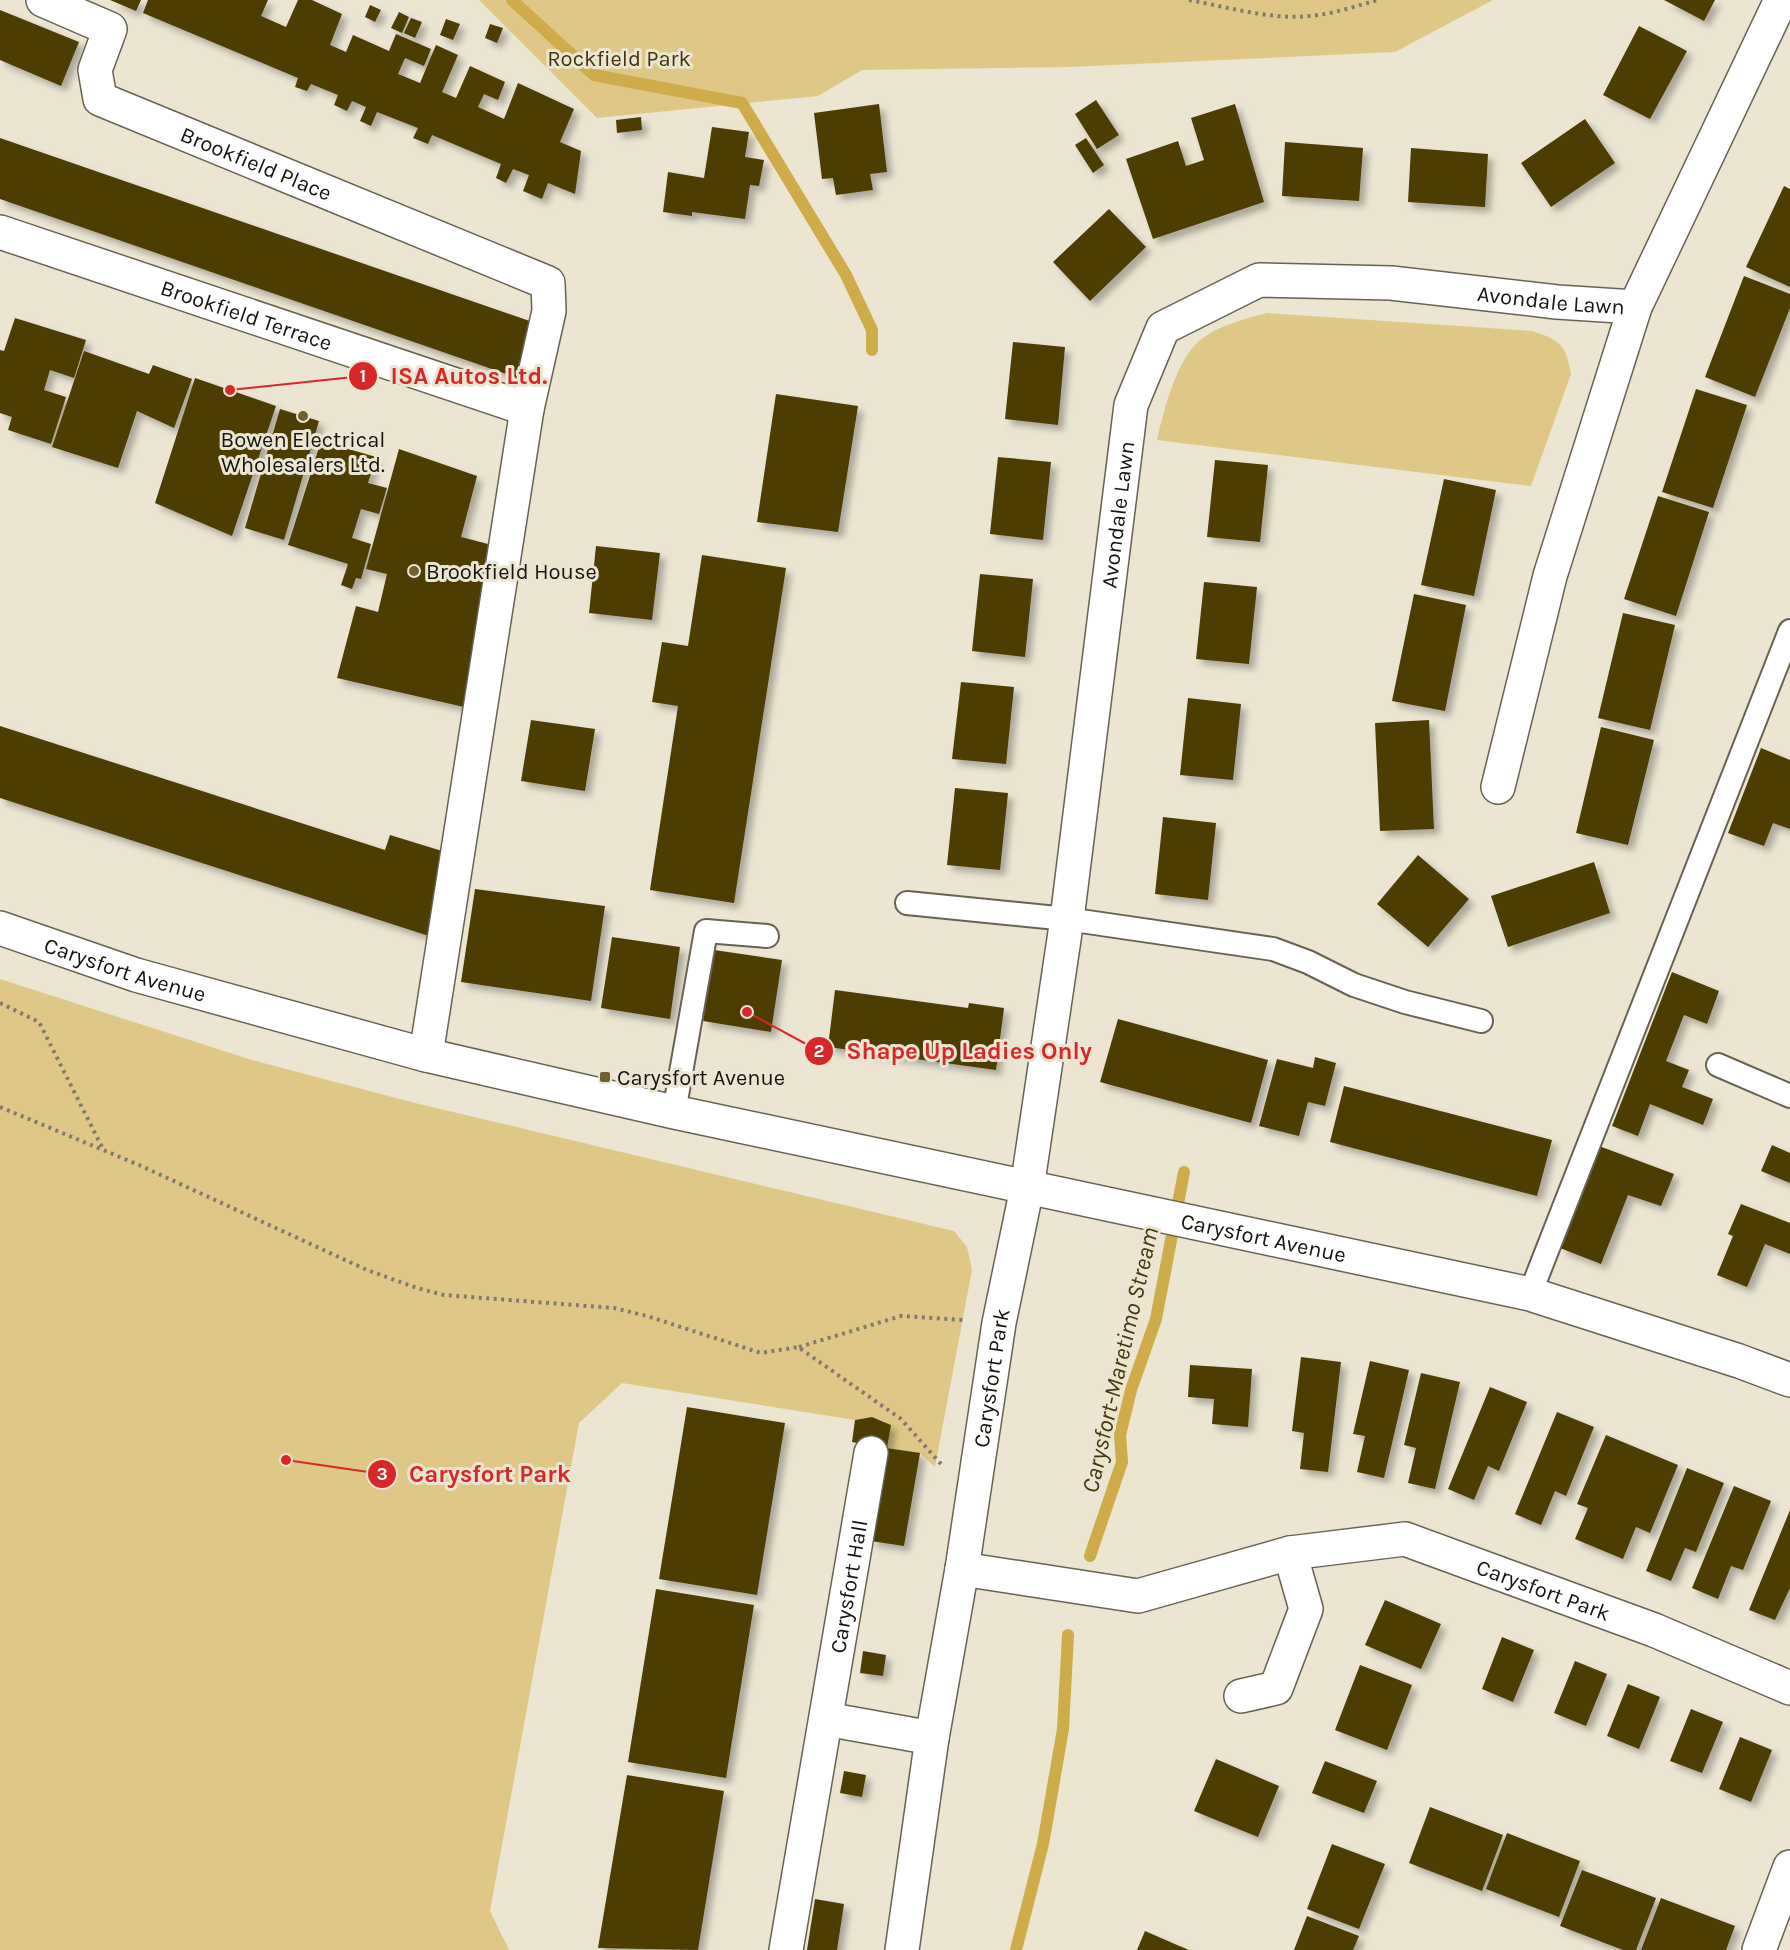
<svg xmlns="http://www.w3.org/2000/svg" width="1790" height="1950" font-family="Karla,sans-serif">
  <style>
    .green { fill: #dfc887 }
    .lines { fill: none; stroke-linecap: round; stroke-linejoin: round }
    .stream { stroke: #cdac49; stroke-width: 12 }
    .building { fill: #4d3c01; filter: url(#shadow) }
    .service-casing { stroke: #686252; stroke-width: 26 }
    .minor-casing { stroke: #686252; stroke-width: 36 }
    .secondary-casing { stroke: #686252; stroke-width: 36 }
    .path { stroke: #7f7b6e; stroke-width: 4; stroke-dasharray: 3 4.5; stroke-linecap: butt }
    .service { stroke: #fff; stroke-width: 22 }
    .minor { stroke: #fff; stroke-width: 33 }
    .secondary { stroke: #fff; stroke-width: 33 }
    .poi-dot { fill: #71602e; stroke: #ebe5d2; stroke-width: 2 }
    .labels { text-anchor: middle; stroke-width: 6; stroke-linejoin: round; paint-order: stroke }
    .park-label { font-size: 22px; fill: #43350b; stroke: #ebe5d2 }
    .street-label { font-size: 22px; fill: #17150e; stroke: #ebe5d2 }
    .poi-label { font-size: 22px; fill: #17150e; stroke: #ebe5d2; text-anchor: start }
    .water-label { font-size: 24px; font-style: italic; fill: #46380e; stroke: #ebe5d2 }
    .leader { fill: none; stroke: #d62828; stroke-width: 2 }
    .callout-dot { fill: #d62828; stroke: #ebe5d2; stroke-width: 2 }
    .mark-label { font-size: 18px; text-anchor: middle; font-weight: bold; fill: #fff }
    .callout-label { font-size: 24px; text-anchor: middle; font-weight: bold; fill: #d62828; stroke: #ebe5d2; stroke-width: 6; stroke-linejoin: round; paint-order: stroke }
  </style>
  <defs>
    <filter id="shadow"><feDropShadow dx="5.5" dy="5.5" stdDeviation="3" flood-color="#0004"/></filter>
  </defs>
  <rect width="100%" height="100%" fill="#ebe5d2"/>
  <path class="green" d="M479,0H1493L1395,52L1070,67L862,70L818,96L597,118Z
    M1267,313L1532,331C1560,340 1566,344 1571,374L1531,486L1157,440C1163,413 1175,366 1195,345C1212,327 1244,319 1267,313Z
    M0,979L252,1060L415,1103L954,1231L967,1247L972,1270L935,1467L920,1453L887,1448L891,1425C878,1417 869,1416 855,1420L622,1383L579,1423L490,1911L509,1950H0Z"/>
  <g class="lines">
    <path class="stream" d="M512,0L594,75L742,103L846,275L872,330V350
      M1090,1556L1122,1462L1120,1435L1131,1390L1156,1319L1184,1172
      M1016,1950L1043,1844L1063,1729L1068,1635"/>
  </g>
  <path class="building" d="M110,0H141L136,11Z
    M148,0H268L261,16L286,27L298,0H312L342,14L330,45L346,52L353,35L389,51L396,34L431,49L424,66L405,58L398,74L420,83L436,45L458,55L442,92L456,98L470,66L505,82L498,100L484,94L478,107L504,119L518,83L574,109L560,142L581,151L575,194L548,183L542,199L523,191L529,175L513,169L506,183L496,178L501,164L432,135L428,144L413,138L418,128L377,112L371,126L360,121L366,107L352,101L347,111L334,105L338,95L311,84L307,91L295,87L298,78L143,13Z
    M1664,0H1715L1704,21Z
    M370,5L381,10L375,22L365,17Z
    M0,10L79,42L61,86L0,60Z
    M399,12L409,17L402,33L391,28Z
    M411,18L422,22L415,38L404,33Z
    M446,19L460,24L453,40L440,35Z
    M490,24L503,28L497,43L485,38Z
    M1639,26L1687,51L1650,119L1603,95Z
    M1096,100L1119,135L1097,149L1075,114Z
    M879,104L887,172L870,174L873,190L836,195L833,178L822,179L814,113Z
    M1235,104L1264,202L1153,239L1126,159L1178,141L1186,166L1204,160L1191,118Z
    M641,117L642,130L617,133L616,120Z
    M1585,119L1615,163L1551,207L1521,163Z
    M712,127L749,132L745,157L764,160L759,186L750,185L745,219L692,212V216L663,212L668,172L704,178Z
    M0,138L544,326L524,380L0,199Z
    M1086,138L1104,165L1093,173L1075,145Z
    M1285,142L1363,148L1359,201L1282,196Z
    M1411,148L1488,154L1485,207L1408,202Z
    M1784,186L1790,189V287L1746,267Z
    M1109,209L1146,247L1090,301L1053,262Z
    M1744,276L1790,294V308L1755,397L1705,377Z
    M15,318L86,340L74,378L50,370L44,390L66,397L51,444L8,430L12,417L0,413V350L4,351Z
    M1013,342L1065,347L1058,425L1005,419Z
    M84,351L149,374L153,365L192,379L174,428L137,411L118,468L52,447Z
    M195,378L276,406L232,536L155,503Z
    M1696,389L1747,405L1713,508L1662,492Z
    M776,394L858,406L838,532L757,522Z
    M280,409L319,421L284,540L245,528Z
    M321,441L376,457L368,483L387,488L379,514L361,509L352,538L371,544L361,579L356,578L352,589L341,585L348,564L288,545Z
    M399,449L477,476L461,537L488,544L464,707L337,678L356,606L378,612L387,574L366,569Z
    M998,457L1051,462L1043,540L990,534Z
    M1215,460L1268,465L1260,542L1207,537Z
    M1444,479L1496,490L1474,596L1421,585Z
    M1658,496L1709,512L1676,616L1624,599Z
    M596,546L660,553L652,620L589,613Z
    M702,555L786,568L734,903L650,890L678,706L652,702L662,642L688,646Z
    M980,574L1033,579L1025,657L972,651Z
    M1204,582L1257,587L1249,664L1196,659Z
    M1414,594L1466,605L1445,711L1392,701Z
    M1623,613L1675,625L1650,730L1598,718Z
    M961,682L1014,687L1006,764L952,759Z
    M1188,698L1241,704L1233,780L1180,775Z
    M531,720L595,729L585,791L521,781Z
    M1429,720L1434,829L1380,831L1375,723Z
    M0,726L385,850L390,835L442,851L429,936L0,798Z
    M1601,727L1654,740L1628,845L1576,833Z
    M1761,748L1790,760V829L1773,823L1764,846L1728,833Z
    M955,788L1008,793L1000,870L947,865Z
    M1163,817L1216,823L1208,900L1155,894Z
    M1418,855L1469,899L1428,947L1377,904Z
    M1594,862L1610,913L1508,947L1491,896Z
    M475,889L605,906L591,1001L461,982Z
    M612,937L680,947L670,1019L601,1008Z
    M714,950L782,960L771,1032L703,1021Z
    M1672,972L1719,991L1707,1024L1684,1015L1666,1061L1689,1070L1682,1087L1713,1099L1703,1125L1650,1104L1638,1136L1612,1126Z
    M835,990L968,1008L969,1003L1004,1008L996,1070L828,1047Z
    M1118,1019L1268,1060L1251,1123L1100,1082Z
    M1315,1057L1336,1063L1325,1106L1308,1102L1299,1136L1259,1126L1277,1059L1313,1068Z
    M1344,1086L1552,1140L1537,1196L1330,1142Z
    M1772,1145L1790,1153V1183L1761,1171Z
    M1599,1146L1674,1174L1661,1206L1628,1195L1601,1264L1560,1248Z
    M1741,1204L1790,1223V1254L1765,1244L1747,1287L1717,1275L1733,1236L1728,1234Z
    M1301,1357L1341,1362L1328,1472L1300,1469L1304,1433L1292,1431Z
    M1370,1361L1409,1370L1384,1478L1357,1472L1365,1436L1353,1434Z
    M1190,1365L1252,1369L1248,1427L1212,1424L1214,1399L1188,1397Z
    M1421,1373L1460,1382L1435,1489L1408,1483L1416,1448L1404,1445Z
    M1490,1387L1527,1402L1499,1471L1488,1466L1474,1500L1448,1489Z
    M687,1407L785,1423L757,1595L659,1579Z
    M1557,1412L1594,1427L1566,1496L1555,1491L1541,1525L1515,1514Z
    M872,1417L891,1425L887,1448L852,1442L855,1420Z
    M1606,1435L1678,1465L1650,1533L1636,1527L1623,1559L1575,1539L1588,1508L1577,1504Z
    M887,1448L920,1453L904,1546L871,1541Z
    M1687,1468L1724,1483L1696,1552L1685,1548L1671,1581L1646,1571Z
    M1734,1486L1771,1501L1743,1570L1731,1566L1718,1599L1692,1588Z
    M1790,1510V1588L1775,1620L1749,1610Z
    M656,1589L754,1605L726,1778L628,1762Z
    M1385,1600L1441,1624L1421,1669L1365,1645Z
    M1502,1637L1534,1650L1513,1702L1482,1689Z
    M863,1651L886,1655L883,1676L860,1673Z
    M1575,1661L1607,1674L1586,1726L1554,1713Z
    M1360,1665L1412,1685L1387,1750L1335,1730Z
    M1628,1684L1660,1697L1639,1749L1607,1736Z
    M1691,1709L1723,1722L1702,1773L1670,1761Z
    M1740,1737L1772,1750L1751,1802L1719,1789Z
    M1216,1759L1279,1786L1258,1837L1194,1811Z
    M1325,1761L1377,1781L1364,1813L1312,1793Z
    M844,1771L866,1775L862,1797L840,1793Z
    M627,1775L724,1791L698,1950L598,1948Z
    M1430,1807L1503,1835L1482,1891L1409,1863Z
    M1507,1833L1580,1861L1559,1917L1486,1889Z
    M1332,1844L1385,1864L1359,1929L1307,1909Z
    M1582,1870L1656,1898L1636,1950H1623L1560,1926Z
    M1661,1898L1735,1926L1726,1950H1641Z
    M815,1899L844,1904L837,1950H807Z
    M1307,1916L1359,1936L1353,1950H1294Z
    M1145,1931L1177,1945L1189,1950H1137Z"/>
  <g class="lines">
    <defs>
      <path id="service" d="M907,903L1067,919L1273,949L1308,962L1354,985L1405,1002L1481,1021
        M1718,1065L1790,1096
        M674,1112L706,931L767,936
        M1530,1294L1790,631"/>
      <g id="minor">
        <path id="s1" d="M43,0L110,29L95,70L100,99L548,283L549,311L527,409L426,1055"/>
        <path id="s2" d="M0,232L527,409"/>
        <path d="M1498,787L1550,576L1635,307L1781,0"/>
        <path d="M962,1569L1138,1596L1290,1553"/>
        <path id="s3" d="M1241,1696L1276,1688L1306,1609L1290,1553L1405,1539L1654,1630L1790,1688"/>
        <path d="M826,1719L932,1738"/>
        <path id="s4" d="M786,1950L871,1453"/>
        <path id="s5" d="M902,1950L932,1738L962,1569L999,1323L1027,1188L1067,919L1131,405L1163,328L1259,280L1391,283L1557,302L1635,307"/>
        <path d="M1759,1950L1790,1867"/>
      </g>
      <g id="secondary">
        <path id="s6" d="M0,928L136,975L426,1055L674,1112L1530,1294L1739,1361L1790,1380"/>
      </g>
    </defs>
    <use href="#service" class="service-casing"/>
    <use href="#minor" class="minor-casing"/>
    <use href="#secondary" class="secondary-casing"/>
    <path class="path" d="M1189,0C1228,7 1270,20 1310,16C1333,14 1356,6 1378,0
      M0,1003L39,1022L103,1149
      M0,1107L139,1165L367,1270L417,1288L444,1295L614,1308L647,1316L761,1353L798,1347L901,1419L941,1464
      M799,1347L901,1316L964,1320"/>
    <use href="#service" class="service"/>
    <use href="#minor" class="minor"/>
    <use href="#secondary" class="secondary"/>
  </g>
  <g class="poi-dot">
    <circle cx="303" cy="416" r="6"/>
    <circle cx="414" cy="571" r="6"/>
    <rect x="599" y="1071" width="12" height="12" rx="3"/>
  </g>
  <g class="labels">
    <g class="park-label">
      <text x="619" y="66">Rockfield Park</text>
    </g>
    <g class="street-label">
      <text dy="8" stroke="none"><textPath href="#s1" startOffset="315">Brookfield Place</textPath></text>
      <text dy="8" stroke="none"><textPath href="#s5" startOffset="2046">Avondale Lawn</textPath></text>
      <text dy="8" stroke="none"><textPath href="#s2" startOffset="260">Brookfield Terrace</textPath></text>
      <text dy="8" stroke="none"><textPath href="#s5" startOffset="1452">Avondale Lawn</textPath></text>
      <text dy="8" stroke="none"><textPath href="#s6" startOffset="132">Carysfort Avenue</textPath></text>
      <text dy="8" stroke="none"><textPath href="#s6" startOffset="1302">Carysfort Avenue</textPath></text>
      <text dy="8" stroke="none"><textPath href="#s5" startOffset="579">Carysfort Park</textPath></text>
      <text dy="8" stroke="none"><textPath href="#s4" startOffset="369">Carysfort Hall</textPath></text>
      <text dy="8" stroke="none"><textPath href="#s3" startOffset="442">Carysfort Park</textPath></text>
    </g>
    <g class="poi-label">
      <text x="303" y="447" text-anchor="middle">Bowen Electrical<tspan x="303" dy="25">Wholesalers Ltd.</tspan></text>
      <text x="426" y="579">Brookfield House</text>
      <text x="617" y="1085">Carysfort Avenue</text>
    </g>
    <g class="water-label">
      <text transform="translate(1120 1360) rotate(-77)" y="8">Carysfort-Maretimo Stream</text>
    </g>
  </g>
  <path class="leader" d="M230 390L363 376M747 1012L819 1051M286 1460L382 1474"/>
  <g class="callout-dot">
    <circle cx="230" cy="390" r="6"/>
    <circle cx="747" cy="1012" r="6"/>
    <circle cx="286" cy="1460" r="6"/>
    <circle cx="363" cy="376" r="15"/>
    <circle cx="819" cy="1051" r="15"/>
    <circle cx="382" cy="1474" r="15"/>
  </g>
  <g class="mark-label">
    <text x="363" y="382">1</text>
    <text x="819" y="1057">2</text>
    <text x="382" y="1480">3</text>
  </g>
  <g class="callout-label">
    <text x="469" y="384">ISA Autos Ltd.</text>
    <text x="969" y="1059">Shape Up Ladies Only</text>
    <text x="490" y="1482">Carysfort Park</text>
  </g>
</svg>
